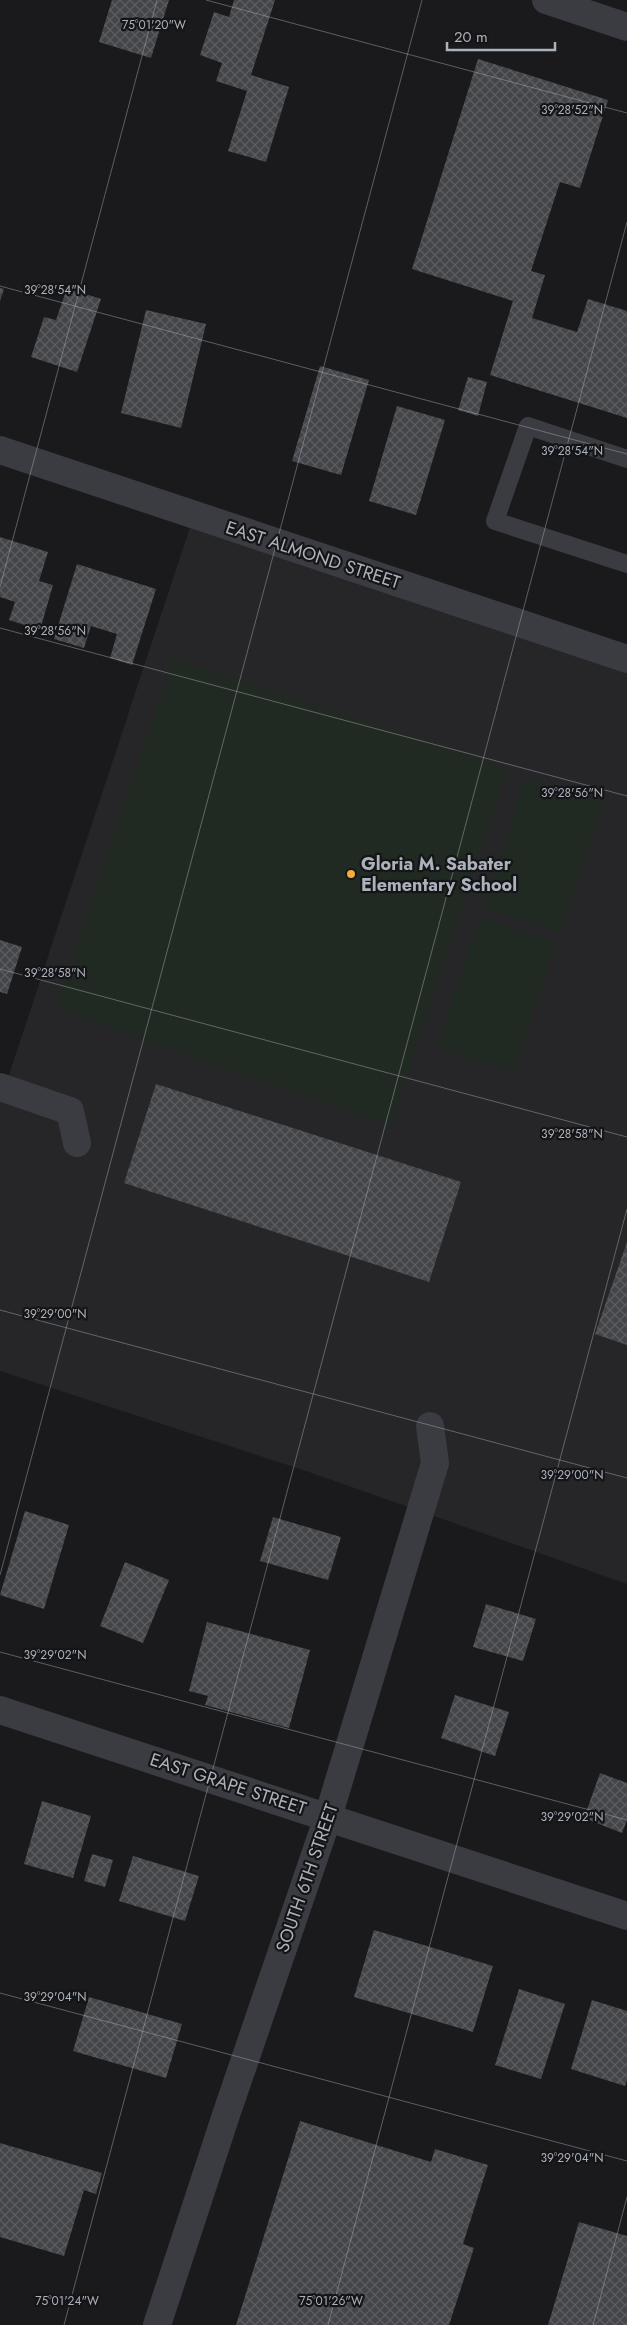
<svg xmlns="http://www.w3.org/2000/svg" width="627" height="2325" font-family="Jost,sans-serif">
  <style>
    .built { fill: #262629 }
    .grass { fill: #212a22 }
    .building { fill: url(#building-cross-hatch) }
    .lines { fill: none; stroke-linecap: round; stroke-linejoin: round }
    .lane { stroke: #3b3c41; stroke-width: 18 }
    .street { stroke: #3b3c41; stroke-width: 28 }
    .ticks { fill: none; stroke: #acb2bc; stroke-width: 1; stroke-opacity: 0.45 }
    .poi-dot { fill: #f4ac39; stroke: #151517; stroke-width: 2 }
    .labels { text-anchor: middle; stroke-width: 4.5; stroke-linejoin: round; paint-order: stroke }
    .street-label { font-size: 18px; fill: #acb2bc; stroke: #151517 }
    .poi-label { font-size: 18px; font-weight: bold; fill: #acb2bc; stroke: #151517; text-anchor: start }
    .ticks-label { font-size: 12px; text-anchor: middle; fill: #acb2bc; stroke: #151517; stroke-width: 4.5; stroke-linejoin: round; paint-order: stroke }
  </style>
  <defs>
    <pattern id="building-cross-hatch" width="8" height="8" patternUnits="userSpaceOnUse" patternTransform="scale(1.25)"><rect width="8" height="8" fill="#444549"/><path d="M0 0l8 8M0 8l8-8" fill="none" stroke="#5c5d61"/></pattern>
  </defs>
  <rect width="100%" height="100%" fill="#1a1a1c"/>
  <path class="built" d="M194,515L627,659V1584L309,1472L0,1371V1102Z"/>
  <path class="grass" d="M174,659L507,768L391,1126L54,1008Z
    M525,778L603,803L560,933L483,908Z
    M479,917L556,942L513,1072L436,1047Z"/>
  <path class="building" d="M112,0H169L151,58L99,42Z
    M234,0H275L251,75L289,87L266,162L228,151L247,91L216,81L222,63L200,55L214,12L229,17Z
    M478,59L608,100L580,188L560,182L531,271L545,275L532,318L577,332L588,299L627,311V418L490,375L513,301L412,269Z
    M0,288L4,289L0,301Z
    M67,288L101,299L77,372L31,357L44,317L56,320Z
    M146,310L206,324L181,428L121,413Z
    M320,366L369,380L341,475L292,461Z
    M468,377L487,382L478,416L458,410Z
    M397,406L445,420L416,515L369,501Z
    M0,537L48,552L39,581L53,585L40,630L9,620L15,602L0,597Z
    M77,564L156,589L132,665L110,658L117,634L91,626L84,648L54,639Z
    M0,940L22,947L7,994L0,992Z
    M156,1084L461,1182L429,1282L124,1183Z
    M627,1242V1345L595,1334Z
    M25,1511L69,1525L44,1609L0,1595Z
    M273,1517L341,1537L328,1580L260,1561Z
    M125,1562L169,1580L143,1643L100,1626Z
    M486,1604L536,1619L523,1661L473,1647Z
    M207,1622L310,1650L289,1728L205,1705L208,1696L189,1691Z
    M455,1695L509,1712L495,1756L441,1738Z
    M600,1773L627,1783V1820L622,1833L584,1818Z
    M42,1801L91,1816L73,1878L24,1864Z
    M92,1854L113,1860L105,1887L84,1881Z
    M133,1856L199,1876L185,1921L119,1901Z
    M374,1930L493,1966L473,2032L354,1997Z
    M519,1989L565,2004L541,2079L495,2065Z
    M89,1997L182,2024L166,2078L73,2051Z
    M592,2000L627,2011V2080L625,2086L571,2069Z
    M300,2121L431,2162L435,2149L488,2165L463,2244L474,2248L449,2325H236Z
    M0,2143L102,2173L96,2194L84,2190L64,2256L0,2237Z
    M579,2222L627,2236V2325H548Z"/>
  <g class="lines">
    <path class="lane" d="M627,459L528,426L495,521L627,564"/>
    <path class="street" d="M546,0L627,27
      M0,450L627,659
      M0,1087L70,1111L77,1143
      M0,1710L627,1916
      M157,2325L226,2115L328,1817L435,1463L430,1426"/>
  </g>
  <path class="ticks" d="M206,0L627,113M0,286L627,454M0,587L157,0M0,628L627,796M0,969L627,1137M0,1310L627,1478M0,1575L422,0M0,1652L627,1820M0,1993L627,2161M64,2325L627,222M328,2325L627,1209M593,2325L627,2197"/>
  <circle class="poi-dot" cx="351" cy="874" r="5"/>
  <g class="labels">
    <g class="street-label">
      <text transform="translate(313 555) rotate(18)" y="6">EAST ALMOND STREET</text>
      <text transform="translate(228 1784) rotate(18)" y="6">EAST GRAPE STREET</text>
      <text transform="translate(307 1878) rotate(-71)" y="6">SOUTH 6TH STREET</text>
    </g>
    <g class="poi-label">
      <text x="361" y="870">Gloria M. Sabater<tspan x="361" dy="21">Elementary School</tspan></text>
    </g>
  </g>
  <g class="ticks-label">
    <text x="154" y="29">75°01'20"W</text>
    <text x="572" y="114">39°28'52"N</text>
    <text x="55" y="294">39°28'54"N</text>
    <text x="572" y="455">39°28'54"N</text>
    <text x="55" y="635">39°28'56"N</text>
    <text x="572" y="797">39°28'56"N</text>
    <text x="55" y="977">39°28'58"N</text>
    <text x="572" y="1138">39°28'58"N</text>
    <text x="55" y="1318">39°29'00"N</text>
    <text x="572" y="1479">39°29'00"N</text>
    <text x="55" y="1659">39°29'02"N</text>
    <text x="572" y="1821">39°29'02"N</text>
    <text x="55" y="2001">39°29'04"N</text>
    <text x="572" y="2162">39°29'04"N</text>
    <text x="67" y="2305">75°01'24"W</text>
    <text x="331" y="2305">75°01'26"W</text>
  </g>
  <path d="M447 42v8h108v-8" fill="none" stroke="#acb2bc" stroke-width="2.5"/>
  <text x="454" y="42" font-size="15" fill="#acb2bc" stroke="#151517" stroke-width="4" paint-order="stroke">20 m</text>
</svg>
